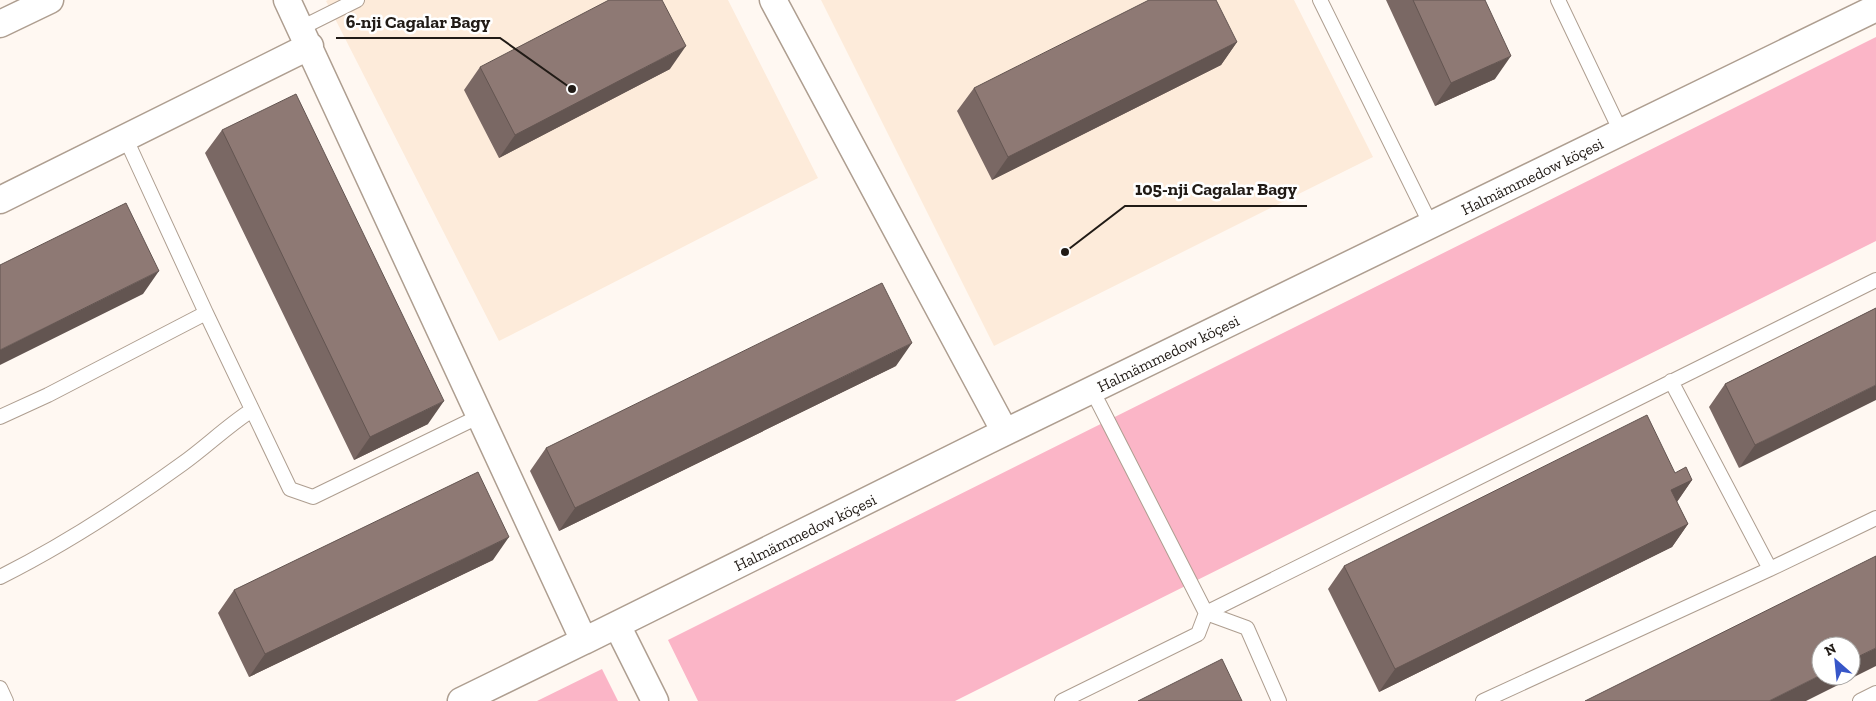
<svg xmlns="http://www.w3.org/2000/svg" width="1876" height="701" font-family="'Zilla Slab',serif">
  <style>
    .built { fill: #fdebda }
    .forest { fill: #fbb5c7 }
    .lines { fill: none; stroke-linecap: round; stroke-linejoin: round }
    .lane-casing { stroke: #ae9e90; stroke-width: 16 }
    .street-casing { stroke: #ae9e90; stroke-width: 29 }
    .lane { stroke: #fff; stroke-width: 14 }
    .street { stroke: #fff; stroke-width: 26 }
    .wall { fill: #7a6864 }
    .shaded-wall { fill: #635551 }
    .building { fill: #8e7974; stroke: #635551 }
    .labels { text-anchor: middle; stroke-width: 5; stroke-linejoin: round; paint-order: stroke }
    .street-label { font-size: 16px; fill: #211b16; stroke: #fff }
    .leader { fill: none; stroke: #211b16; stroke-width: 2 }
    .callout-dot { fill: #211b16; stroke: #fff; stroke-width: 2 }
    .callout-label { font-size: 18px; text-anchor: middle; font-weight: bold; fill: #211b16; stroke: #fff; stroke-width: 5; stroke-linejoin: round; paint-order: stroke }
  </style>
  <rect width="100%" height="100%" fill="#fff8f2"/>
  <path class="built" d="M328,0H728L818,178L499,341L326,1Z
    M821,0H1294L1373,157L994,346Z"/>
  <path class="forest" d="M1876,37V241L955,701H698L668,640Z
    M602,669L618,701H537Z"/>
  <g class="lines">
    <defs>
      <path id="lane" d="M1320,0L1431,225
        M1558,0L1621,132
        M301,28L357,0
        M125,137L206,313
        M1671,381L1770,569
        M1092,390L1206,613L1247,628L1279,701
        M0,417L48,395L206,313L290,489L313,497L480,416
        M0,577C64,545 124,506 182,464C206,447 227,426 252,410
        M0,688L6,701
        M1062,701L1198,634L1206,613L1876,280
        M1483,701L1770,569L1876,518
        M1860,701L1876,693"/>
      <path id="street" d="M287,0L584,641L1005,432L773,0
        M0,24L50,0
        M0,200L310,46
        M989,440L1876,8
        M617,625L655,701
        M461,701L600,633"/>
    </defs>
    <use href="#lane" class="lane-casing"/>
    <use href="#street" class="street-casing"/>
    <use href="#lane" class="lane"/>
    <use href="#street" class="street"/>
  </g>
  <path class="wall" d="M1386,0H1485L1495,79L1435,106Z
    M1237,42L1221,65L992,180L957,111L974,88Z
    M480,67L670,69L499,158L464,90Z
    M222,130L428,424L354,460L205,153Z
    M1876,308L1739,468L1709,407L1725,384Z
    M896,366L559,531L530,471L546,448Z
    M1675,473L1692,480L1677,502L1688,524L1672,547L1379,692L1328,589L1344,566Z
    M493,560L249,677L218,613L234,590Z"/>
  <path class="shaded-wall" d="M1237,42L1221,65L992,180L1008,157Z
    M686,46L670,69L499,158L515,135Z
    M1511,56L1495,79L1435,106L1451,83Z
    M159,271L143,294L0,365V350Z
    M912,343L896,366L559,531L575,508Z
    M1876,385V400L1739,468L1755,445Z
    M444,401L428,424L354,460L370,437Z
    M1692,480L1676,503L1671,490Z
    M1688,524L1672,547L1379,692L1395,669Z
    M509,537L493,560L249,677L265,654Z
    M1876,648V666L1806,701H1769L1821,675V676H1851V660Z"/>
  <path class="building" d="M609,0H662L686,46L515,135L480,67Z
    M1149,0H1216L1237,42L1008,157L974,88Z
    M1413,0H1485L1511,56L1451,83Z
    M296,94L444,401L370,437L222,130Z
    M126,203L159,271L0,350V265Z
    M882,283L912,343L575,508L546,448Z
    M1876,308V385L1755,445L1725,384Z
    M1647,415L1675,473L1686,467L1692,480L1671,490L1688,524L1395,669L1344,566Z
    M478,472L509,537L265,654L234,590Z
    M1876,556V648L1851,660V646H1821V675L1769,701H1585Z
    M1222,659L1242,701H1138Z"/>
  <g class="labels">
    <g class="street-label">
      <text transform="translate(1532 176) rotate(-26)" y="6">Halmämmedow köçesi</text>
      <text transform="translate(1168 353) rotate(-26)" y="6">Halmämmedow köçesi</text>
      <text transform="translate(805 532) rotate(-26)" y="6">Halmämmedow köçesi</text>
    </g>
  </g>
  <path class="leader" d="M572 89L500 38H336M1065 252L1125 206H1307"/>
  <g class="callout-dot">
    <circle cx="572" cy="89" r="5"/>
    <circle cx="1065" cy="252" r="5"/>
  </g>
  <g class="callout-label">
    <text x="418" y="28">6-nji Cagalar Bagy</text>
    <text x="1216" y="195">105-nji Cagalar Bagy</text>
  </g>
  <g transform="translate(1836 661) rotate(333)"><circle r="24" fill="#ffffff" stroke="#a6a4a2"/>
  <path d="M0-4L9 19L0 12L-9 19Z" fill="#3756c8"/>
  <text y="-8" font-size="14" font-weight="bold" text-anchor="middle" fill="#211b16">N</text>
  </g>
</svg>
